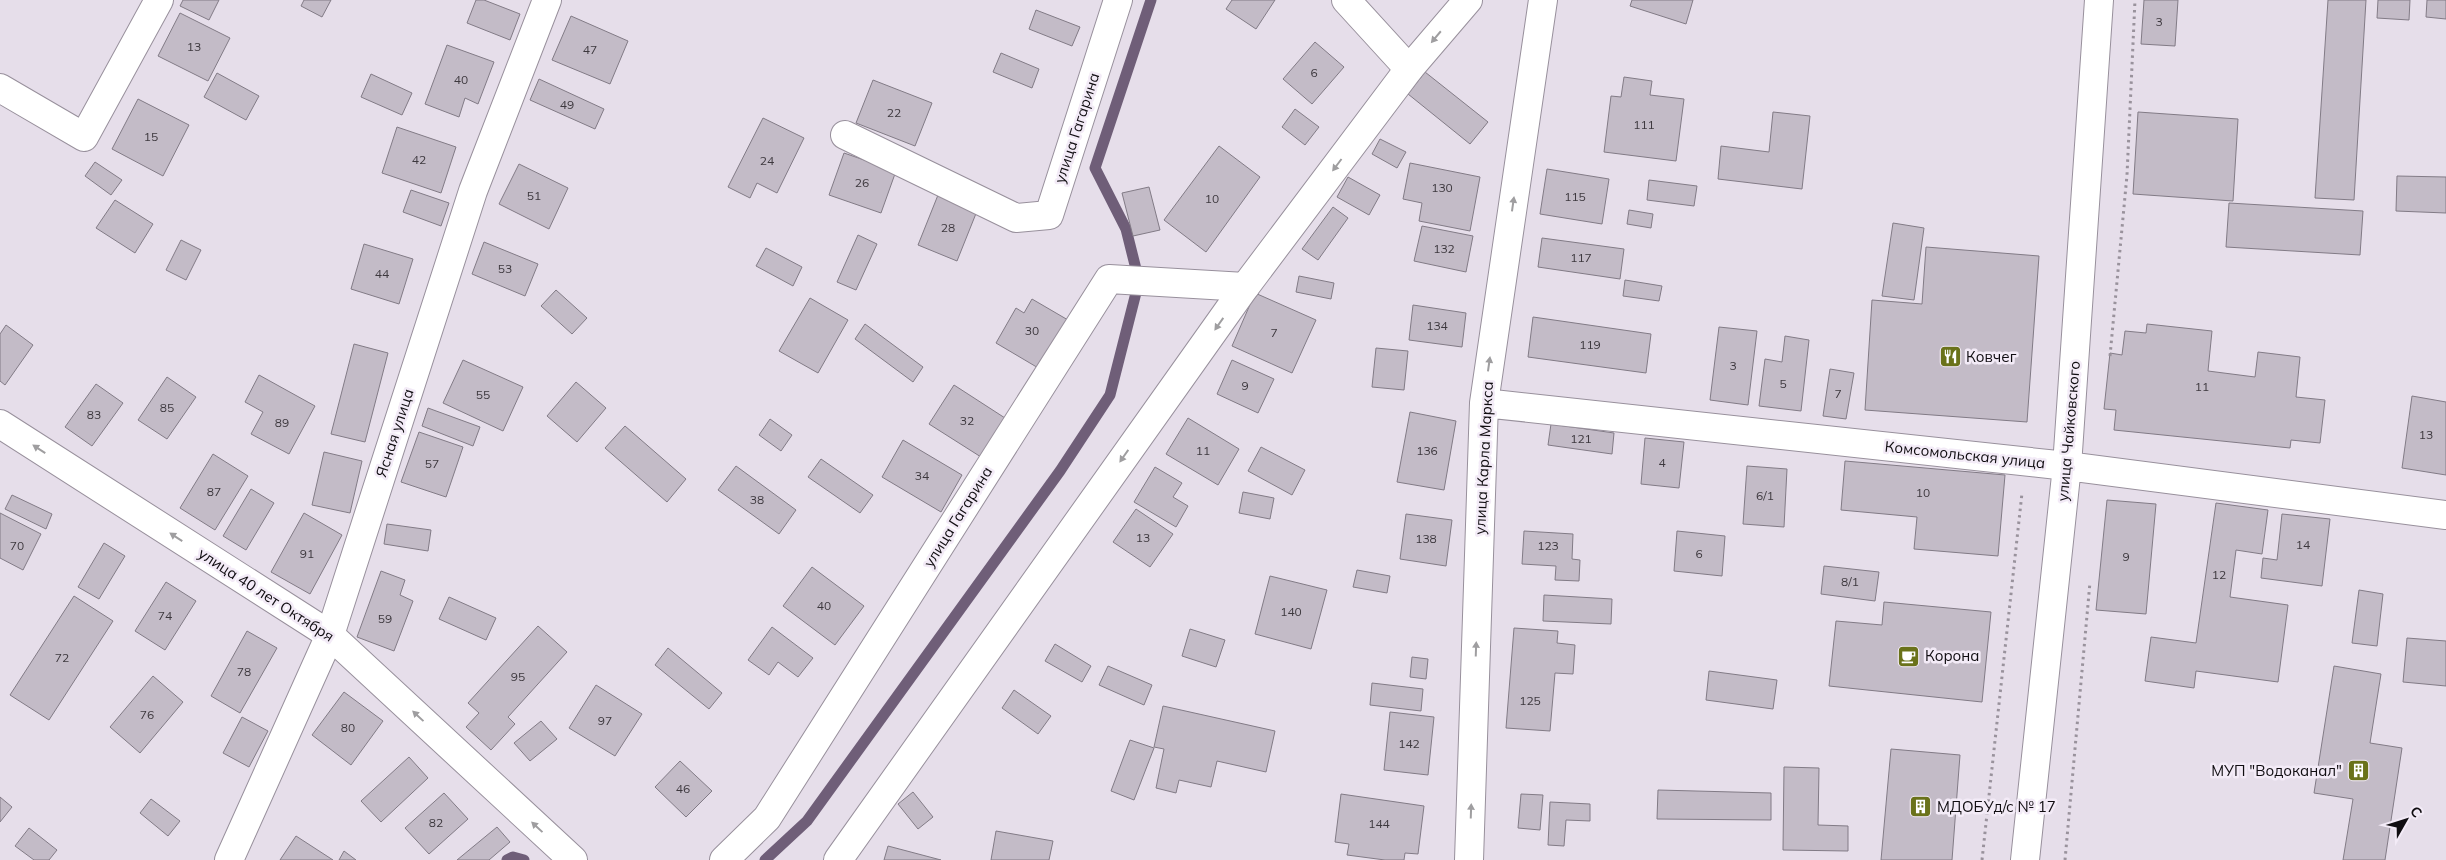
<svg xmlns="http://www.w3.org/2000/svg" width="2446" height="860" font-family="Mulish,sans-serif">
  <style>
    .lines { fill: none; stroke-linecap: round; stroke-linejoin: round }
    .stream { stroke: #6f5e78; stroke-width: 11 }
    .building { fill: #c3bbc7; stroke: #827b86 }
    .minor-casing { stroke: #98909c; stroke-width: 30 }
    .tertiary-casing { stroke: #98909c; stroke-width: 30 }
    .path { stroke: #99929c; stroke-width: 3; stroke-dasharray: 2.5 4; stroke-linecap: butt }
    .minor { stroke: #fff; stroke-width: 28 }
    .tertiary { stroke: #fff; stroke-width: 28 }
    .oneway { fill: #9f9ea0 }
    .labels { text-anchor: middle; stroke-width: 5; stroke-linejoin: round; paint-order: stroke }
    .number-label { font-size: 12px; fill: #3d383e }
    .street-label { font-size: 15px; fill: #100d11; stroke: #f3ebf7 }
    .poi-label { font-size: 15px; fill: #100d11; stroke: #f3ebf7; text-anchor: start }
  </style>
  <rect width="100%" height="100%" fill="#e6deea"/>
  <g class="lines">
    <path class="stream" d="M507,860L513,857L524,860
      M765,860L807,821L1060,471L1110,395L1139,281L1126,229L1095,168L1151,0"/>
  </g>
  <path class="building" d="M183,0H219L209,20L180,6Z
    M304,0H331L322,17L301,6Z
    M476,0H484L520,14L510,40L467,23Z
    M1232,0H1275L1256,29L1226,9Z
    M1632,0H1693L1686,24L1630,6Z
    M2144,0H2178L2175,46L2141,44Z
    M2328,0H2366L2354,200L2315,198Z
    M2378,0H2410L2409,20L2377,18Z
    M2427,0H2446V19L2426,17Z
    M1036,10L1080,27L1072,46L1029,29Z
    M180,13L230,38L208,81L158,56Z
    M571,16L628,41L610,84L552,60Z
    M1315,42L1344,67L1312,104L1283,79Z
    M447,45L494,62L478,104L465,98L459,117L425,104Z
    M1001,53L1039,69L1032,88L993,72Z
    M1425,72L1488,122L1470,144L1408,94Z
    M217,73L259,96L246,120L204,97Z
    M371,74L412,93L402,115L361,97Z
    M1624,77L1652,81L1650,95L1684,99L1676,161L1604,152L1611,96L1621,97Z
    M539,79L604,109L595,129L530,100Z
    M873,80L932,103L915,146L856,123Z
    M138,99L189,125L163,176L112,149Z
    M1295,109L1319,127L1305,145L1282,127Z
    M1773,112L1810,116L1802,189L1718,179L1721,146L1769,152Z
    M2138,112L2238,119L2233,201L2133,194Z
    M763,118L804,138L777,193L757,183L750,198L728,187Z
    M397,127L456,147L441,193L382,173Z
    M1380,139L1406,152L1397,168L1372,154Z
    M1219,146L1260,177L1206,252L1164,220Z
    M844,153L896,171L881,213L829,195Z
    M95,162L122,180L111,195L85,176Z
    M1410,163L1480,177L1470,231L1419,221L1422,203L1403,199Z
    M519,164L568,188L549,229L499,204Z
    M1547,169L1609,179L1602,224L1540,214Z
    M2397,176L2446,177V213L2396,211Z
    M1348,177L1380,195L1369,215L1337,197Z
    M1649,180L1697,186L1694,206L1647,200Z
    M1149,187L1160,230L1133,236L1122,193Z
    M411,190L449,203L441,226L403,212Z
    M938,195L977,211L957,261L918,245Z
    M115,200L153,224L135,253L96,228Z
    M2229,203L2363,211L2360,255L2226,247Z
    M1333,207L1348,218L1318,260L1302,249Z
    M1629,210L1653,214L1651,228L1627,224Z
    M1893,223L1924,228L1914,300L1882,296Z
    M1422,226L1473,236L1466,272L1414,261Z
    M858,235L877,244L856,290L837,282Z
    M1542,238L1624,249L1620,279L1538,267Z
    M181,240L201,250L186,280L166,270Z
    M484,242L538,264L525,296L472,274Z
    M364,244L413,259L399,304L351,289Z
    M1926,247L2039,256L2027,422L1865,410L1872,300L1922,304Z
    M766,248L802,267L793,286L756,266Z
    M1299,276L1334,283L1331,299L1296,292Z
    M1625,280L1662,286L1659,301L1623,296Z
    M556,290L587,318L572,334L541,306Z
    M1255,293L1316,320L1292,373L1232,346Z
    M810,298L848,320L818,373L779,351Z
    M1032,299L1068,320L1040,369L996,343L1016,308L1024,313Z
    M1413,305L1466,313L1462,347L1409,340Z
    M1533,317L1651,334L1646,373L1528,357Z
    M865,324L923,367L913,382L855,339Z
    M2147,324L2212,331L2208,371L2255,377L2258,352L2300,357L2296,397L2325,400L2320,443L2291,440L2290,448L2114,430L2116,410L2104,409L2110,353L2122,355L2125,331L2146,333Z
    M6,325L33,345L5,385L0,381V334Z
    M1719,327L1757,331L1748,405L1710,400Z
    M1785,336L1809,340L1801,411L1759,406L1765,359L1782,362Z
    M354,344L388,353L365,442L331,434Z
    M1376,348L1408,351L1404,390L1372,387Z
    M463,360L523,387L503,431L443,403Z
    M1232,360L1274,379L1258,413L1217,394Z
    M1830,369L1854,373L1846,419L1823,416Z
    M259,375L315,406L289,454L251,434L263,412L245,402Z
    M167,377L196,397L167,439L138,420Z
    M576,382L606,408L577,442L547,416Z
    M96,384L123,403L92,446L65,427Z
    M954,385L1005,418L981,457L929,424Z
    M2412,396L2446,402V475L2402,468Z
    M428,408L480,427L473,446L422,426Z
    M1410,412L1456,421L1444,490L1397,482Z
    M1188,418L1239,449L1218,485L1166,454Z
    M770,419L792,435L781,451L759,435Z
    M1551,424L1614,433L1612,454L1548,445Z
    M625,426L686,479L667,502L605,448Z
    M419,432L463,447L446,497L401,482Z
    M1645,438L1684,442L1679,488L1641,484Z
    M903,440L962,475L941,512L882,477Z
    M1261,447L1305,470L1292,495L1248,471Z
    M324,452L362,461L350,513L312,505Z
    M213,454L248,476L215,530L180,508Z
    M821,459L873,495L860,513L808,477Z
    M1845,461L2005,475L1998,556L1914,549L1917,517L1841,510Z
    M736,466L796,510L779,534L718,490Z
    M1747,466L1787,469L1784,527L1743,524Z
    M1155,467L1182,483L1173,497L1188,506L1176,527L1134,502Z
    M251,489L274,503L246,550L223,536Z
    M1243,492L1274,498L1270,519L1239,513Z
    M12,495L52,514L46,529L5,509Z
    M2107,500L2156,504L2146,614L2096,610Z
    M2216,503L2268,510L2262,554L2236,550L2230,597L2288,605L2278,682L2196,671L2194,688L2145,681L2151,637L2196,643Z
    M1136,509L1173,534L1150,567L1113,542Z
    M0,513L41,534L23,570L0,558Z
    M304,513L342,535L310,594L271,572Z
    M1406,514L1452,520L1446,566L1400,559Z
    M2282,514L2330,519L2322,586L2261,578L2263,558L2277,560Z
    M387,524L431,530L428,551L384,544Z
    M1524,531L1573,534L1572,559L1580,560L1579,581L1555,580L1556,566L1522,564Z
    M1677,531L1725,536L1722,576L1674,571Z
    M104,543L125,556L99,599L78,587Z
    M1824,566L1879,572L1875,601L1821,594Z
    M812,567L864,606L835,645L783,606Z
    M1357,570L1390,576L1387,593L1353,587Z
    M381,571L405,580L400,595L413,601L394,651L357,637Z
    M1270,576L1327,590L1311,649L1255,634Z
    M166,582L196,601L165,650L135,631Z
    M2359,590L2383,594L2377,646L2352,643Z
    M1544,595L1612,599L1611,624L1543,621Z
    M74,596L113,621L49,720L10,695Z
    M449,597L496,618L486,640L439,619Z
    M1884,602L1991,612L1982,702L1829,686L1836,621L1882,625Z
    M538,626L567,652L508,717L515,724L491,750L466,727L479,713L468,703Z
    M772,627L813,658L798,677L778,662L769,675L748,660Z
    M1514,628L1558,631L1557,643L1575,645L1573,674L1555,673L1550,731L1506,728Z
    M1190,629L1225,640L1216,667L1182,656Z
    M247,631L277,648L240,713L211,696Z
    M2407,638L2446,641V686L2403,682Z
    M1055,644L1091,666L1082,682L1045,661Z
    M668,648L722,693L709,709L655,665Z
    M1412,657L1428,659L1426,679L1410,677Z
    M1108,666L1152,685L1144,705L1099,685Z
    M2334,666L2381,674L2370,743L2402,748L2385,860H2343L2353,799L2314,793Z
    M1709,671L1777,680L1773,709L1706,700Z
    M153,676L183,702L140,753L110,727Z
    M1372,683L1423,689L1421,711L1370,705Z
    M596,685L642,714L615,756L569,728Z
    M1014,690L1051,716L1038,734L1002,708Z
    M344,692L383,721L351,765L312,735Z
    M1163,706L1275,731L1266,772L1217,761L1211,787L1179,780L1176,793L1156,788L1164,749L1154,747Z
    M1390,712L1434,717L1428,775L1384,770Z
    M242,717L268,731L249,767L223,753Z
    M541,721L557,739L530,761L514,743Z
    M1130,740L1154,748L1134,800L1111,791Z
    M1891,749L1960,755L1952,860H1881Z
    M409,757L428,778L381,822L361,801Z
    M680,761L712,791L686,817L655,787Z
    M1784,767L1819,768L1818,825L1848,826V851L1783,850Z
    M1658,790L1771,793V820L1657,819Z
    M913,792L933,817L918,829L898,804Z
    M444,793L468,819L429,854L405,828Z
    M1341,794L1424,806L1418,854L1405,853L1404,860H1385L1347,855L1349,844L1335,842Z
    M1521,794L1543,795L1540,830L1518,828Z
    M0,797L12,807L0,822Z
    M151,799L180,821L168,836L140,813Z
    M1550,802L1590,804V821L1566,820L1564,846L1548,845Z
    M497,827L510,842L489,860H457Z
    M29,828L57,850L49,860H34L15,846Z
    M996,831L1053,841L1049,860H991Z
    M296,836L333,860H280Z
    M888,846L941,860H884Z
    M344,851L356,860H339Z"/>
  <g class="lines">
    <defs>
      <path id="minor" d="M1346,0L1409,69
        M0,88L84,137L159,0
        M845,135L1016,218L1049,215L1118,0
        M1484,403L2067,466L2446,515
        M229,860L330,635L473,191L547,0
        M724,860L767,818L1109,279L1245,287
        M1469,860L1484,403L1543,0
        M2025,860L2067,466L2099,0"/>
      <path id="tertiary" d="M0,424L330,635L573,860
        M838,860L1245,287L1409,69L1468,0"/>
    </defs>
    <use href="#minor" class="minor-casing"/>
    <use href="#tertiary" class="tertiary-casing"/>
    <path class="path" d="M2110,356L2127,175L2135,0
      M1982,860L2022,493
      M2065,860L2090,582"/>
    <use href="#minor" class="minor"/>
    <use href="#tertiary" class="tertiary"/>
  </g>
  <defs><path id="oneway-solid" d="M-6-.8H1V-3.2L6.5 0L1 3.2V.8H-6Z" transform="scale(1.25)"/></defs>
  <g class="oneway">
    <use href="#oneway-solid" transform="translate(1436 37) rotate(130)"/>
    <use href="#oneway-solid" transform="translate(1337 165) rotate(127)"/>
    <use href="#oneway-solid" transform="translate(1513 204) rotate(-82)"/>
    <use href="#oneway-solid" transform="translate(1219 324) rotate(125)"/>
    <use href="#oneway-solid" transform="translate(1489 364) rotate(-82)"/>
    <use href="#oneway-solid" transform="translate(39 449) rotate(-147)"/>
    <use href="#oneway-solid" transform="translate(1124 456) rotate(125)"/>
    <use href="#oneway-solid" transform="translate(176 537) rotate(-147)"/>
    <use href="#oneway-solid" transform="translate(1476 649) rotate(-88)"/>
    <use href="#oneway-solid" transform="translate(418 716) rotate(-137)"/>
    <use href="#oneway-solid" transform="translate(1471 811) rotate(-88)"/>
    <use href="#oneway-solid" transform="translate(537 827) rotate(-137)"/>
  </g>
  <defs>
    <symbol id="restaurant-square" viewBox="-11 -11 22 22"><rect x="-9" y="-9" width="18" height="18" rx="4" fill="#6a721a" stroke="#f3ebf7"/><path d="M-5-6h1v4h1v-4h1v4h1v-4h1v5L-1.5 .5V6h-2V.5L-5-1ZM5-6V6H3V1.5H1.5Q1.5-4 5-6Z" fill="#fff"/></symbol>
    <symbol id="cafe-square" viewBox="-11 -11 22 22"><rect x="-9" y="-9" width="18" height="18" rx="4" fill="#6a721a" stroke="#f3ebf7"/><path d="M-5.5-4.5H6V0H3Q3 3.5 0 3.5H-2.5Q-5.5 3.5-5.5 0ZM3-3.2v2h1.7v-2ZM-6 4.5H4V6H-6Z" fill="#fff"/></symbol>
    <symbol id="building-square" viewBox="-11 -11 22 22"><rect x="-9" y="-9" width="18" height="18" rx="4" fill="#6a721a" stroke="#f3ebf7"/><path d="M-4-6H4V6H1V3H-1V6H-4ZM-2.5-4.3h1.7v1.8h-1.7ZM.8-4.3h1.7v1.8H.8ZM-2.5-1h1.7V.8h-1.7ZM.8-1h1.7V.8H.8Z" fill="#fff"/></symbol>
  </defs>
  <g fill-rule="evenodd">
    <use href="#restaurant-square" x="1938" y="344" width="25" height="25"/>
    <use href="#cafe-square" x="1896" y="644" width="25" height="25"/>
    <use href="#building-square" x="2346" y="758" width="25" height="25"/>
    <use href="#building-square" x="1908" y="794" width="25" height="25"/>
  </g>
  <g class="labels">
    <g class="number-label">
      <text x="2159" y="26">3</text>
      <text x="194" y="51">13</text>
      <text x="590" y="54">47</text>
      <text x="1314" y="77">6</text>
      <text x="461" y="84">40</text>
      <text x="567" y="109">49</text>
      <text x="894" y="117">22</text>
      <text x="1644" y="129">111</text>
      <text x="151" y="141">15</text>
      <text x="419" y="164">42</text>
      <text x="767" y="165">24</text>
      <text x="862" y="187">26</text>
      <text x="1442" y="192">130</text>
      <text x="534" y="200">51</text>
      <text x="1575" y="201">115</text>
      <text x="1212" y="203">10</text>
      <text x="948" y="232">28</text>
      <text x="1444" y="253">132</text>
      <text x="1581" y="262">117</text>
      <text x="505" y="273">53</text>
      <text x="382" y="278">44</text>
      <text x="1437" y="330">134</text>
      <text x="1032" y="335">30</text>
      <text x="1274" y="337">7</text>
      <text x="1590" y="349">119</text>
      <text x="1733" y="370">3</text>
      <text x="1783" y="388">5</text>
      <text x="1245" y="390">9</text>
      <text x="2202" y="391">11</text>
      <text x="1838" y="398">7</text>
      <text x="483" y="399">55</text>
      <text x="167" y="412">85</text>
      <text x="94" y="419">83</text>
      <text x="967" y="425">32</text>
      <text x="282" y="427">89</text>
      <text x="2426" y="439">13</text>
      <text x="1581" y="443">121</text>
      <text x="1203" y="455">11</text>
      <text x="1427" y="455">136</text>
      <text x="1662" y="467">4</text>
      <text x="432" y="468">57</text>
      <text x="922" y="480">34</text>
      <text x="214" y="496">87</text>
      <text x="1923" y="497">10</text>
      <text x="1765" y="500">6/1</text>
      <text x="757" y="504">38</text>
      <text x="1143" y="542">13</text>
      <text x="1426" y="543">138</text>
      <text x="2303" y="549">14</text>
      <text x="17" y="550">70</text>
      <text x="1548" y="550">123</text>
      <text x="307" y="558">91</text>
      <text x="1699" y="558">6</text>
      <text x="2126" y="561">9</text>
      <text x="2219" y="579">12</text>
      <text x="1850" y="586">8/1</text>
      <text x="824" y="610">40</text>
      <text x="1291" y="616">140</text>
      <text x="165" y="620">74</text>
      <text x="385" y="623">59</text>
      <text x="62" y="662">72</text>
      <text x="244" y="676">78</text>
      <text x="518" y="681">95</text>
      <text x="1530" y="705">125</text>
      <text x="147" y="719">76</text>
      <text x="605" y="725">97</text>
      <text x="348" y="732">80</text>
      <text x="1409" y="748">142</text>
      <text x="683" y="793">46</text>
      <text x="436" y="827">82</text>
      <text x="1379" y="828">144</text>
    </g>
    <g class="street-label">
      <text transform="translate(1077 128) rotate(-72)" y="5">улица Гагарина</text>
      <text transform="translate(2069 431) rotate(-85)" y="5">улица Чайковского</text>
      <text transform="translate(395 433) rotate(-72)" y="5">Ясная улица</text>
      <text transform="translate(1965 455) rotate(6)" y="5">Комсомольская улица</text>
      <text transform="translate(1484 458) rotate(-87)" y="5">улица Карла Маркса</text>
      <text transform="translate(958 517) rotate(-58)" y="5">улица Гагарина</text>
      <text transform="translate(266 595) rotate(33)" y="5">улица 40 лет Октября</text>
    </g>
    <g class="poi-label">
      <text x="1966" y="362">Ковчег</text>
      <text x="1925" y="661">Корона</text>
      <text x="2342" y="776" text-anchor="end">МУП "Водоканал"</text>
      <text x="1937" y="812">МДОБУд/с № 17</text>
    </g>
  </g>
  <g transform="translate(2406 820) rotate(51)" stroke="#f3ebf7" stroke-width="4" paint-order="stroke">
  <path d="M0-4L9 19L0 12L-9 19Z" fill="#100d11"/>
  <text y="-8" font-size="14" font-weight="bold" text-anchor="middle" fill="#100d11">С</text>
  </g>
</svg>
